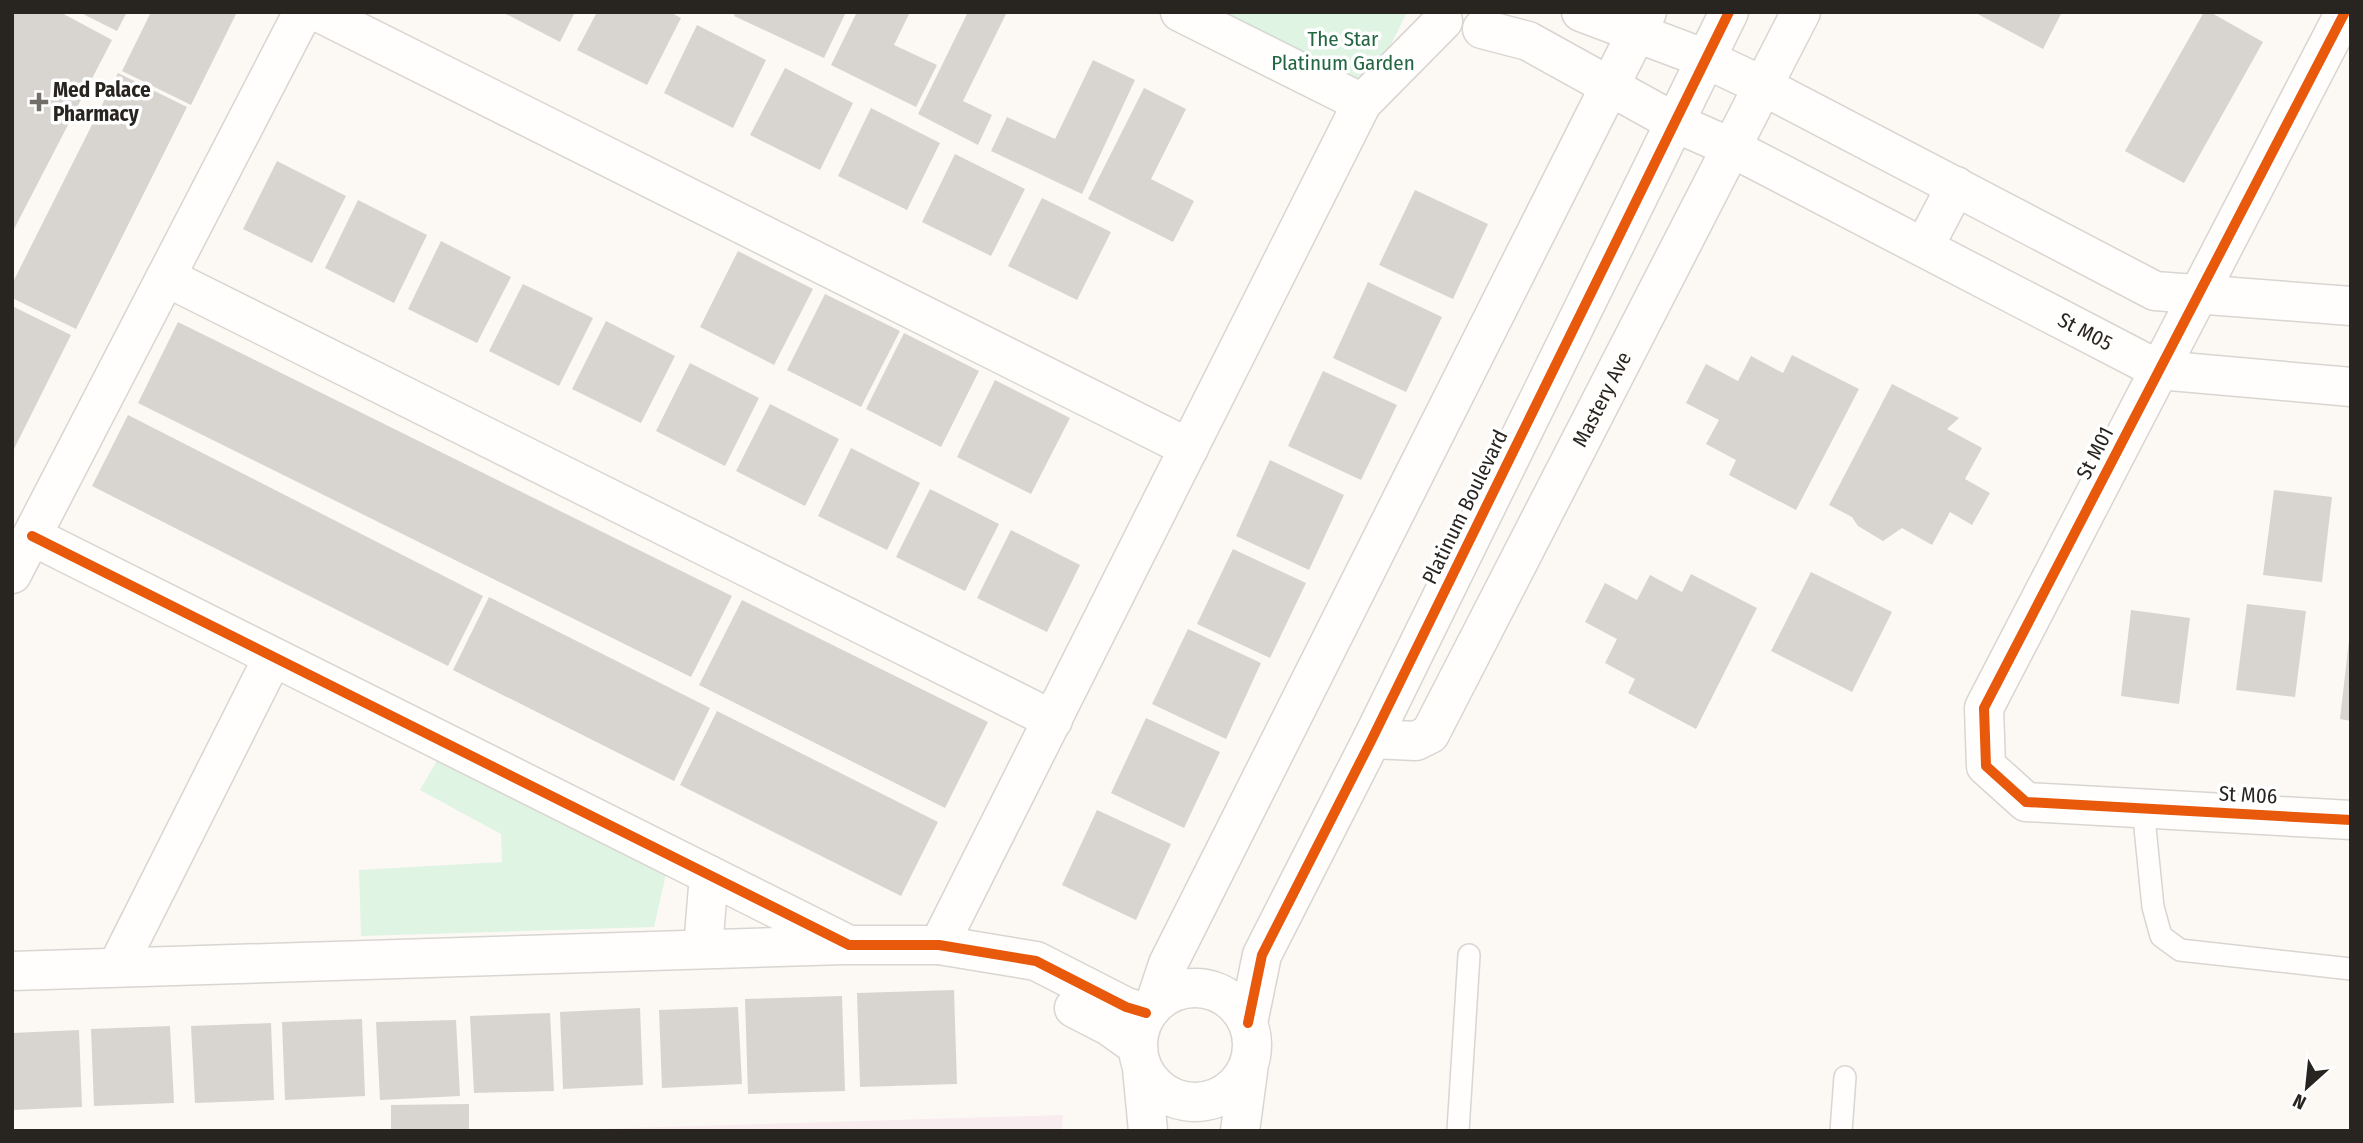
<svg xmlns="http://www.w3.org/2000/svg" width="2363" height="1143" font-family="'Fira Sans Condensed',sans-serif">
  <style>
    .commercial { fill: #f8ecef }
    .green { fill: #dff4e3 }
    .building { fill: #d8d5d1 }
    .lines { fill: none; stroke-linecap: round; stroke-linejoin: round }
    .lane-casing { stroke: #d9d5d1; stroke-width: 24 }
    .street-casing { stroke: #d9d5d1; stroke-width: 41 }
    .secondary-casing { stroke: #d9d5d1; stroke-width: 41 }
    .lane { stroke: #fffefd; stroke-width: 21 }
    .street { stroke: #fffefd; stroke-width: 38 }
    .secondary { stroke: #fffefd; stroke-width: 38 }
    .cycleway-casing { stroke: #fff; stroke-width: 15 }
    .cycleway { stroke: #e8590c; stroke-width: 10 }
    .poi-dot { fill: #726e6a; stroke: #fff; stroke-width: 2.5 }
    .labels { text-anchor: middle; stroke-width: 7; stroke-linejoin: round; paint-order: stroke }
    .park-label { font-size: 21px; fill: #236642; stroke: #fff }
    .poi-label { font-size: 21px; font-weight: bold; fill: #282420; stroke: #fff; text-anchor: start }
    .street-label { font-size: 21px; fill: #282420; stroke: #fff }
  </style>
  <rect width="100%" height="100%" fill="#fcf8f4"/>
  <path class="commercial" d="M1063,1115L1062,1131H527Z"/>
  <path class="green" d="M1180,12H1407L1362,103Z
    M438,759L666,874L654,927L361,936L359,870L502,862L501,834L420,790Z"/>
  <path class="building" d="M12,12H60L112,40L12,233Z
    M79,12H127L117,31Z
    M151,12H237L191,105L122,71Z
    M502,12H575L560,42Z
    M597,12H670L681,18L647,85L577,50Z
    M735,12H846L824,58L734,16Z
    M857,12H910L894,45L937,65L916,107L831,65Z
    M968,12H1007L963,101L992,115L978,145L918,114Z
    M1974,12H2062L2043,49Z
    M2204,12H2210L2263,42L2184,183L2125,151Z
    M697,25L766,60L733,128L664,93Z
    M1093,60L1135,80L1082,194L991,151L1007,117L1055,139Z
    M785,68L853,103L820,170L750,135Z
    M118,73L187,107L76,329L12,298V284Z
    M1144,88L1186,109L1151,179L1194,201L1173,242L1088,199Z
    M871,108L940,143L907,210L838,176Z
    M955,154L1025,189L991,256L922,222Z
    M277,161L346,196L312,263L243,229Z
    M1415,190L1488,224L1453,299L1379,265Z
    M1042,198L1111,232L1077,300L1008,266Z
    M358,200L427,235L394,303L325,268Z
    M441,241L511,277L477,343L408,309Z
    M738,251L813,289L774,365L700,327Z
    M1368,282L1442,317L1406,392L1333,358Z
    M523,284L593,318L559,386L489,351Z
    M825,294L900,331L861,407L787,370Z
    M12,306L71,335L12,453Z
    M606,321L675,356L641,423L572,389Z
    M178,322L732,596L691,677L138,403Z
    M904,333L979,371L941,447L866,409Z
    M1792,355L1859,389L1796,510L1729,475L1736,460L1706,444L1719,420L1686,403L1706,364L1738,381L1751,356L1783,373Z
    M690,363L759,398L725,466L656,431Z
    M1323,371L1397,405L1361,480L1288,446Z
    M995,380L1070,418L1031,494L957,457Z
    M1892,384L1959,418L1947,429L1982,448L1965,479L1990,493L1972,525L1950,512L1932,545L1902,528L1883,541L1858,526L1852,517L1829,505Z
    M770,404L839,439L805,506L736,471Z
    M128,415L483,596L448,666L92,486Z
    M851,448L920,483L887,550L818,516Z
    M1270,460L1344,495L1309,570L1236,536Z
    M930,489L999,524L965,591L896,557Z
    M2274,490L2332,497L2322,582L2263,575Z
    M1011,530L1080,565L1047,632L977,598Z
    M1233,549L1306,583L1270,658L1197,624Z
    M1811,572L1892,612L1852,692L1771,651Z
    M1691,574L1757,608L1696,729L1628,693L1635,679L1605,663L1617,639L1585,622L1605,583L1637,600L1650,575L1682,592Z
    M489,597L710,708L674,781L453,670Z
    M742,600L988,722L945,808L699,685Z
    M2247,604L2306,611L2295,697L2236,690Z
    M2131,610L2190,618L2179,704L2121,696Z
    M1188,629L1261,663L1226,739L1152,704Z
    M2349,640H2351V721L2340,719Z
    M717,711L938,822L901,896L680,785Z
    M1146,718L1220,752L1184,828L1111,793Z
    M1097,810L1171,844L1136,920L1062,885Z
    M954,990L957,1084L860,1087L857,993Z
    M842,996L845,1091L748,1094L745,999Z
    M738,1007L742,1084L662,1088L659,1010Z
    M640,1008L643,1085L563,1089L560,1012Z
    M550,1013L554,1091L474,1093L470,1016Z
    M362,1019L365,1096L285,1100L282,1022Z
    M456,1020L460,1096L380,1100L376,1022Z
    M271,1023L274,1100L195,1103L191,1026Z
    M170,1026L174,1103L94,1106L91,1029Z
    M79,1030L82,1107L12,1110V1033Z
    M469,1104V1131H391V1105Z"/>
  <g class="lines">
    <defs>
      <path id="lane" d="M2143,808L2153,907L2161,936L2180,950L2351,969
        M1458,1131L1469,955
        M1841,1131L1845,1077"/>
      <g id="street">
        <path d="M318,12L1189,448"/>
        <path d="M1180,12L1362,103"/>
        <path d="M1581,12L1706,59L1763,86L2155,291L2351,306"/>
        <path d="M2345,12L1984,708L1986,766L2026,802L2351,820"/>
        <path id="s1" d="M1482,29L1528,41L1676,123L1732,148L2159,370L2351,387"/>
        <path d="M1924,247L1956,186"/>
        <path d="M166,277L1053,720"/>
        <path d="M32,536L849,945H939L1036,961L1126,1007L1146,1013"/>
        <path d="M12,574L303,12"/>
        <path id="s2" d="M1372,739L1416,741L1430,734L1801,12"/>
        <path d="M939,945L1362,103L1443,21"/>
        <path d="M703,948L709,875"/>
        <path d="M117,967L273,657"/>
        <path d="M12,971L844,945"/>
        <path d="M1074,1008L1109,1026L1137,1046"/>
      </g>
      <path id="secondary" d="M1138 1045a57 57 0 1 1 114 0a57 57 0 1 1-114 0Z
        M1155,1003L1168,964L1647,12
        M1248,1023L1262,955L1372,739L1729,12
        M1142,1068L1148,1131
        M1240,1131L1249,1064"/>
    </defs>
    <use href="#lane" class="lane-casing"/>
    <use href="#street" class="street-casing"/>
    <use href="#secondary" class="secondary-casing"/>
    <use href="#lane" class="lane"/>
    <use href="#street" class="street"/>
    <use href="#secondary" class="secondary"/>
    <defs>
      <path id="cycleway" d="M2345,12L1984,708L1986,766L2026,802L2351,820
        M32,536L849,945H939L1036,961L1126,1007L1146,1013
        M1248,1023L1262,955L1372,739L1729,12"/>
    </defs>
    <use href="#cycleway" class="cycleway-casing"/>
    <use href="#cycleway" class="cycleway"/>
  </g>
  <path class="poi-dot" d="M35.5 91.5h7v7h7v7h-7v7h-7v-7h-7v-7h7z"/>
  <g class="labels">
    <g class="park-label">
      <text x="1343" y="46">The Star<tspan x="1343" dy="24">Platinum Garden</tspan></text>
    </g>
    <g class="poi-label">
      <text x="53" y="97">Med Palace<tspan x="53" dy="24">Pharmacy</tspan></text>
    </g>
    <g class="street-label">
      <text dy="7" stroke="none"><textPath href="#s1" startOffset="676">St M05</textPath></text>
      <text dy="7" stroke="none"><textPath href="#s2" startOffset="436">Mastery Ave</textPath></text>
      <text transform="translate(2095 453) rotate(-63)" y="7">St M01</text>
      <text transform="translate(1465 507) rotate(-64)" y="7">Platinum Boulevard</text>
      <text transform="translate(2248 795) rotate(3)" y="7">St M06</text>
    </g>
  </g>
  <rect width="2363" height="1143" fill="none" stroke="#282420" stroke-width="28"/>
  <g transform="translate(2307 1087) rotate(207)" stroke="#ffffff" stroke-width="5" paint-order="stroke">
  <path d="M0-5L12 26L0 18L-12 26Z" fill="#282420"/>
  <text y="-10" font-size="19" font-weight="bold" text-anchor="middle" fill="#282420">N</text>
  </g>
</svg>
